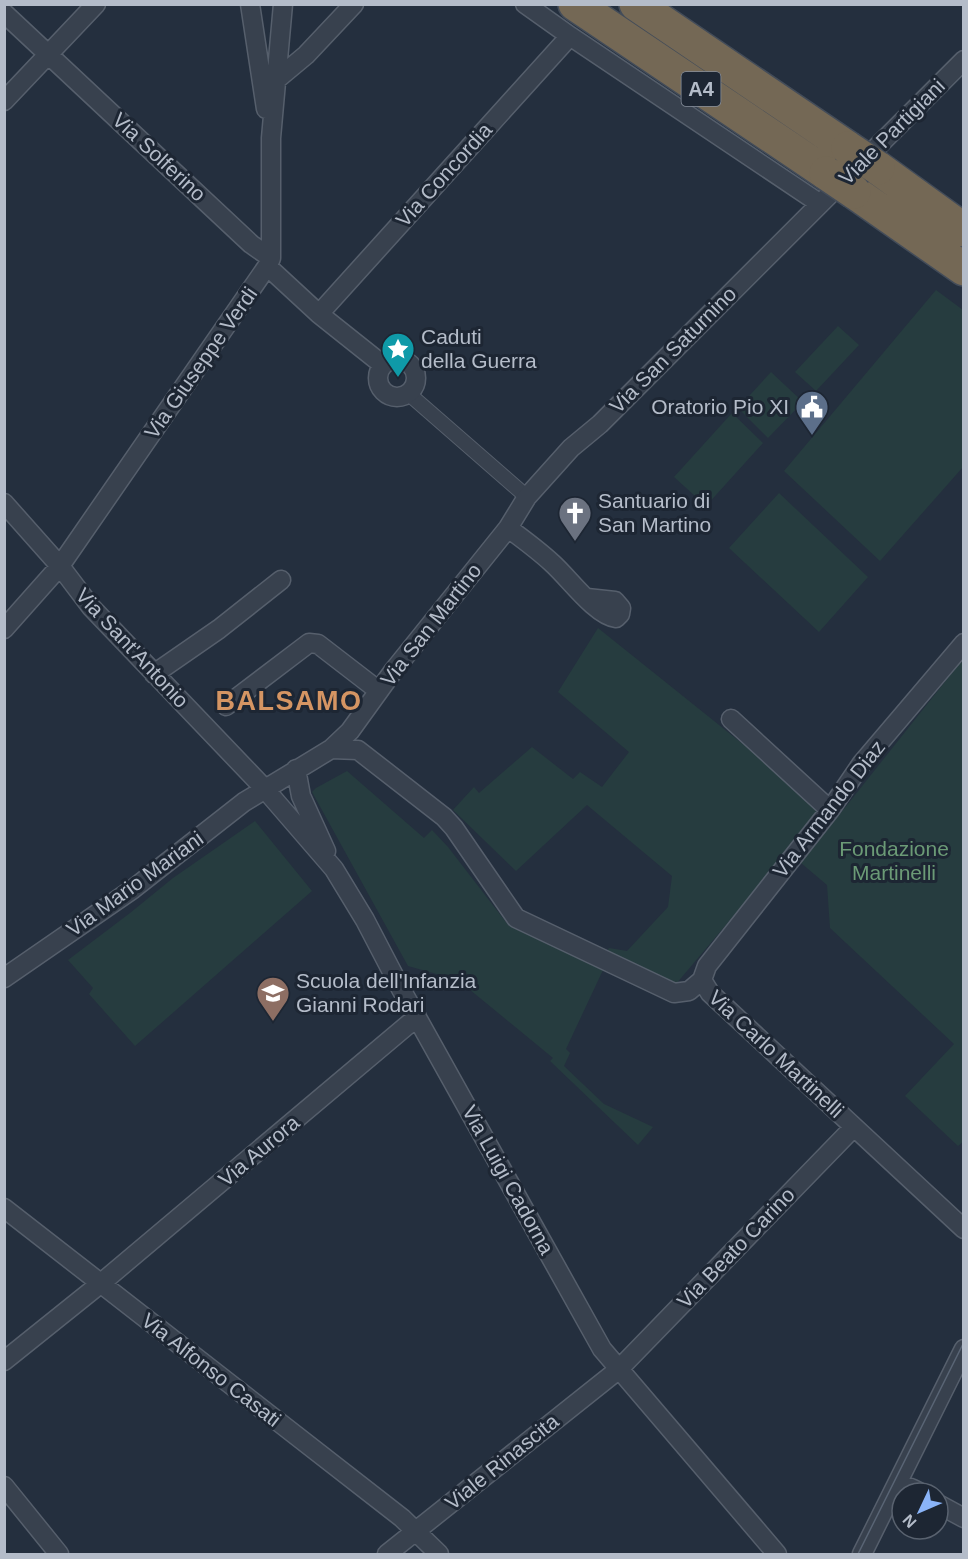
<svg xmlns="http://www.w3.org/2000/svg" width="968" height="1559" font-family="Arial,sans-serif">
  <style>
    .green { fill: #263c3f }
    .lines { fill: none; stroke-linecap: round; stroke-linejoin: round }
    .pedestrian-casing { stroke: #565f6c; stroke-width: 16 }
    .minor-casing { stroke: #565f6c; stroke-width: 21 }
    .motorway-casing { stroke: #434c59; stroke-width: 36 }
    .pedestrian { stroke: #38414e; stroke-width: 14 }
    .minor { stroke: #38414e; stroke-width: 18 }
    .motorway { stroke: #746855; stroke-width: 33 }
    .tram { stroke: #5a6575; stroke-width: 1.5 }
    .motorway-bridge-casing { stroke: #434c59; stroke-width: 36; stroke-linecap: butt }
    .motorway-bridge { stroke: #746855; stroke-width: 33 }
    .labels { text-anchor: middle; stroke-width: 6; stroke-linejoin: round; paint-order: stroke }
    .shield { fill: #1d2633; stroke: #878f9c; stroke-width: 1.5 }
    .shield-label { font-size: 20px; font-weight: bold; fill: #b4bcc9 }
    .street-label { font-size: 21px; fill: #b4bcc9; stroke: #1d2633 }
    .poi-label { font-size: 21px; fill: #b4bcc9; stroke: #1d2633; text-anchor: start }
    .park-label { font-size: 21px; fill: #6b9a76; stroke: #1d2633 }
    .district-label { font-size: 27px; font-weight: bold; letter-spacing: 1.5px; fill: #d59563; stroke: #1d2633 }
  </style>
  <rect width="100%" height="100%" fill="#242f3e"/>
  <path class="green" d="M936,290L963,310V467L880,561L784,471Z
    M838,326L859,345L816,391L795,372Z
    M771,372L803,402L768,438L738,408Z
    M732,413L763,443L706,506L674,477Z
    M779,493L868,577L819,632L729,548Z
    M598,628L824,809L676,984L605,954L609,948L627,951L668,907L672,876L587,805L516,871L453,810L474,787L479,793L532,747L573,779L580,772L602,787L629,752L558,692Z
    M963,659L964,1141L958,1146L905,1096L954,1044L830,928L827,885L801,863Z
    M347,771L424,838L432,830L448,847L509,926L603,970L566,1049L570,1053L564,1066L604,1104L653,1127L638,1145L550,1061L553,1058L458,980L408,966L312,792L316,788Z
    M255,821L312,891L135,1046L89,994L93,988L68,960L130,913L173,878Z"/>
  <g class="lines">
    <defs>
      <path id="pedestrian" d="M409,394L527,497"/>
      <path id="minor" d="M250,4L266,109
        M525,4L570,36L819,203
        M4,13L251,244L271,258
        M276,80L306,55L354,4
        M4,101L96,4
        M267,266L319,314L383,365
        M319,314L570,36
        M378 378a19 19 0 1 1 38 0a19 19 0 1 1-38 0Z
        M4,503L60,566L91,607L264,788L334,869L365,920L401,989L602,1349L777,1554
        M508,528C523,539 538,550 552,563C568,577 596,616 616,618L620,614L621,608L615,601L587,598
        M4,629L60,566L268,265L271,258V138L283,4
        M154,674L219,629L281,580
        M226,706L309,643L318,644L379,691
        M731,719L830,810
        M331,749L358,750L444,817L454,828L516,918L674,993L689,991L702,980
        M296,769L301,796L326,851
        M4,978L133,889L244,802L331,749L350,731L394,670L508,528L527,497L571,448L600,424L964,60
        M702,980L707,966L830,810L862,763L964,643
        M702,980L710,993L964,1229
        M4,1208L402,1518L439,1554
        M4,1361L100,1284L417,1017
        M4,1486L59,1554
        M894,1492C901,1481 911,1488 921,1493
        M938,1504L964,1518
        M387,1554L618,1370L854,1127
        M862,1554L964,1349"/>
      <path id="motorway" d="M575,4L826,173
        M636,4L848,148
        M878,168L964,230
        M854,192L964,269"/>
    </defs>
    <use href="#pedestrian" class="pedestrian-casing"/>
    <use href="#minor" class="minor-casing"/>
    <use href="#motorway" class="motorway-casing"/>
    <use href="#pedestrian" class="pedestrian"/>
    <use href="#minor" class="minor"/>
    <use href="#motorway" class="motorway"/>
    <path class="tram" d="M858,1554L964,1342"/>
    <defs>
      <path id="motorway-bridge" d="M848,148L878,168
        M826,173L854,192"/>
    </defs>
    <use href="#motorway-bridge" class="motorway-bridge-casing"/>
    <use href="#motorway-bridge" class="motorway-bridge"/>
  </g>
  <defs>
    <symbol id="sight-pin" viewBox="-11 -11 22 30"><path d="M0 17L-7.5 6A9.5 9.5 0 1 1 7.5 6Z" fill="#0f9aa8" stroke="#1d2633"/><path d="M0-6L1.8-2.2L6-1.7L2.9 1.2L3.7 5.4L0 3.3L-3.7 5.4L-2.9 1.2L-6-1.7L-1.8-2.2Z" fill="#fff"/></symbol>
    <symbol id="civic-pin" viewBox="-11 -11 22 30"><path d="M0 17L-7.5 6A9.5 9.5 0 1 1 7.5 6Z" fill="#5c6f8a" stroke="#1d2633"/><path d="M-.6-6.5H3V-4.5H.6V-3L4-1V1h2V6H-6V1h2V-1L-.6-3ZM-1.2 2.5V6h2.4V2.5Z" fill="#fff"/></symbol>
    <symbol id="church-pin" viewBox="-11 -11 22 30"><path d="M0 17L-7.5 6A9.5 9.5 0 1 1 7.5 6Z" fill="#6b7280" stroke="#1d2633"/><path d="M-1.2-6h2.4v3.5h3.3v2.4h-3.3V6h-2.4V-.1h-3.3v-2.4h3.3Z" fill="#fff"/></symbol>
    <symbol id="school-pin" viewBox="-11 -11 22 30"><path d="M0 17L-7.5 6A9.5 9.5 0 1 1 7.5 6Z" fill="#8d6e63" stroke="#1d2633"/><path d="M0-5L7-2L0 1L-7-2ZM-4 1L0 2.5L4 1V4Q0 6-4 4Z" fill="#fff"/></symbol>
  </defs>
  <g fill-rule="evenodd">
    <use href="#sight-pin" x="379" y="330" width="38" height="52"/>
    <use href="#civic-pin" x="793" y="388" width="38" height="52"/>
    <use href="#church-pin" x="556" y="494" width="38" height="52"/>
    <use href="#school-pin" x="254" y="974" width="38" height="52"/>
  </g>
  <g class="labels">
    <rect class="shield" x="681.5" y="72" width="39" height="34" rx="4.5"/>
    <g class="shield-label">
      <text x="701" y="96">A4</text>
    </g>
    <g class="street-label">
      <text transform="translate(892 132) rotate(-45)" y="7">Viale Partigiani</text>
      <text transform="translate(159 157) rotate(43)" y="7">Via Solferino</text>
      <text transform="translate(444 175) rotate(-48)" y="7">Via Concordia</text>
      <text transform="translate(673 350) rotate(-45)" y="7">Via San Saturnino</text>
      <text transform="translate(201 363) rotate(-55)" y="7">Via Giuseppe Verdi</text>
      <text transform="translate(431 625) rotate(-52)" y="7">Via San Martino</text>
      <text transform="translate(132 648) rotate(47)" y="7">Via Sant'Antonio</text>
      <text transform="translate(829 809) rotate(-52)" y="7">Via Armando Diaz</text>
      <text transform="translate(135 884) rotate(-36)" y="7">Via Mario Mariani</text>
      <text transform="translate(776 1054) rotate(43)" y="7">Via Carlo Martinelli</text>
      <text transform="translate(259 1151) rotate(-40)" y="7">Via Aurora</text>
      <text transform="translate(508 1180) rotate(61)" y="7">Via Luigi Cadorna</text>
      <text transform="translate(736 1248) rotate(-46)" y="7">Via Beato Carino</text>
      <text transform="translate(211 1370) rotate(38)" y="7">Via Alfonso Casati</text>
      <text transform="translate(502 1462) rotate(-39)" y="7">Viale Rinascita</text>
    </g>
    <g class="poi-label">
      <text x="421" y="344">Caduti<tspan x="421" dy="24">della Guerra</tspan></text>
      <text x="789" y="414" text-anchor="end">Oratorio Pio XI</text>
      <text x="598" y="508">Santuario di<tspan x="598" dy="24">San Martino</tspan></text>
      <text x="296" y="988">Scuola dell'Infanzia<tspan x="296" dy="24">Gianni Rodari</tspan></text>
    </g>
    <g class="park-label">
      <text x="894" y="856">Fondazione<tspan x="894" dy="24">Martinelli</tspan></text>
    </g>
    <g class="district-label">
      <text x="289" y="710">BALSAMO</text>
    </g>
  </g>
  <rect width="968" height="1559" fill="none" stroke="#b4bcc9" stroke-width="12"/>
  <g transform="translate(920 1511) rotate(226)"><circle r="28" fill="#1d2633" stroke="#59626f" stroke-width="1.5"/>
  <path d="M0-4.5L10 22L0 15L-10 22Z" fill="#8ab4f8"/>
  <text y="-9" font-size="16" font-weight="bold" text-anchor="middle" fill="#b4bcc9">N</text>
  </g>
</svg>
